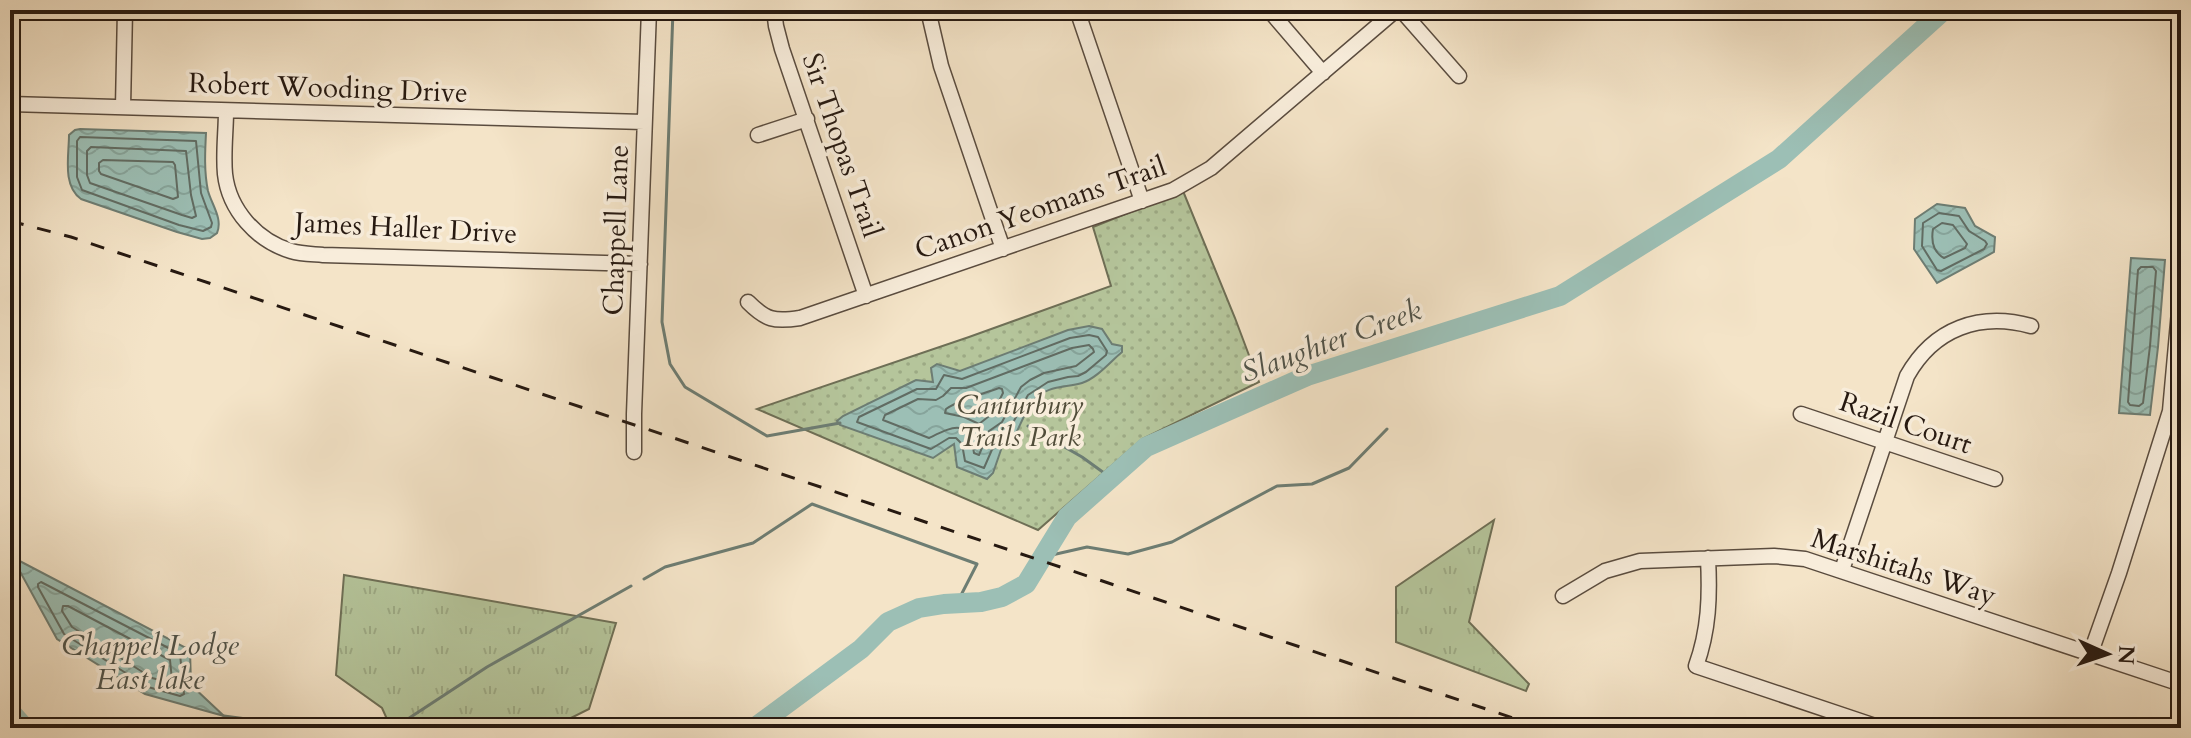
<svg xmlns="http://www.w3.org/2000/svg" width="2191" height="738" font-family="Cardo,serif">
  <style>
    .grass { fill: url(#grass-tufts); stroke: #6e6f56; stroke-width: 2 }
    .park { fill: url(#park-dots); stroke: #6e6f56; stroke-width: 2 }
    .water { fill: url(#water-waves); stroke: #6d7d73; stroke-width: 2 }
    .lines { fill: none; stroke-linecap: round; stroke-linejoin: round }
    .shore { stroke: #616c63; stroke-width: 2 }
    .stream { stroke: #6d7d73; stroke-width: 3 }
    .river { stroke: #9cbfb5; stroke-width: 20 }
    .street-casing { stroke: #5a4c3f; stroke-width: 17 }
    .street { stroke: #f8eddb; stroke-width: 14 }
    .rail { stroke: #261911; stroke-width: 3; stroke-dasharray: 14 14; stroke-linecap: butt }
    .labels { text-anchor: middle; stroke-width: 7; stroke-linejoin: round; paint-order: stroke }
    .street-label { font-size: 28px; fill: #261911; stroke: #f8eddb }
    .park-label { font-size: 28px; font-style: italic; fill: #514d3a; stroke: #f8eddb }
    .water-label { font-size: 30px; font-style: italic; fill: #4f534a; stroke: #f8eddb }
  </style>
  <defs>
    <pattern id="grass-tufts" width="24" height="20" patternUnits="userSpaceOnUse" patternTransform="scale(2)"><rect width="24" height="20" fill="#b5c59b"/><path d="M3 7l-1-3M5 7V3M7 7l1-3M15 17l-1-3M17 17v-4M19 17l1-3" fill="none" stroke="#9ca984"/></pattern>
    <pattern id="park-dots" width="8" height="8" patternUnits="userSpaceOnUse" patternTransform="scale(2)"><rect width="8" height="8" fill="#b5c59b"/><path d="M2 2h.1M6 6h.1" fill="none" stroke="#9ca984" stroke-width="1.8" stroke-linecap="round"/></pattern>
    <pattern id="water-waves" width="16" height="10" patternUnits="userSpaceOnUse" patternTransform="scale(2)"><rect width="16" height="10" fill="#9cbfb5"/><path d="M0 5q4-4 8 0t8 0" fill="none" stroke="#86a49b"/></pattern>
  </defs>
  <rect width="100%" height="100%" fill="#f4e4c8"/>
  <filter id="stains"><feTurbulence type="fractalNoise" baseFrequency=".0025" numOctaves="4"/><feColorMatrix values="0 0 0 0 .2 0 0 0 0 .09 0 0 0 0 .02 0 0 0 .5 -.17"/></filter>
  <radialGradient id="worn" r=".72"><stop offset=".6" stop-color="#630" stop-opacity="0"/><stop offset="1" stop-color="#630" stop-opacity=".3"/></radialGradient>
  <path class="grass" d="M1494,520L1469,622L1529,684L1526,691L1396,642V587Z
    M344,575L616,623L589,709L551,728H391L382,708L336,675Z"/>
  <path class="park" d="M1183,191L1235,318L1259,382L1142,439L1038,530L757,409L969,337L1111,286L1093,227Z"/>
  <path class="water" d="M80,129L206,133C205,152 204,172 208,191C212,205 223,219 217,233L210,238L202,239L177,232L81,199C62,186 69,155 69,135L75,130Z
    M1937,204L1965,208L1975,226L1995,237L1994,252L1937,283L1914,249L1915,219Z
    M2131,258L2165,260L2158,347L2150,415L2119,413Z
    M1089,326L1102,329L1112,344L1122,346V352C1110,362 1097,378 1082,383C1066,388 1047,385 1034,400C1025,410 1020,427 1013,439L1004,441L993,473L987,479L957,467L954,444L933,458L840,425L837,421L843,416L916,380L933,382L931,368L937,364L960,371L1068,330Z
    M12,557L190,650L191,685L224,716L145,694L57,639Z"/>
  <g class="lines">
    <path class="shore" d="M80,137L196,141L201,193L212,223L211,227L203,231L179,225L82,190L77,177V141Z
      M91,147L186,151L191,195L196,216L192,218L182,215L90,183L87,175V151Z
      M103,160L173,162L175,165L178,197L173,199L101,174L99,171V163Z
      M1939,213L1959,216L1969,231L1985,241L1987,244L1984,249L1941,271L1937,270L1922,246L1923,223Z
      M1942,223L1953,225L1967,244L1965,248L1944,258C1933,252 1931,241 1933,229Z
      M2141,267H2153L2156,271L2150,346L2143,403L2139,406L2130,405L2128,402L2138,270Z
      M1089,335L1098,337L1107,351L1106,355L1086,372L1078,376L1068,377L1048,382L1028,395L1009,430L997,438L984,468L965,461L962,444L956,438H949L931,449L857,422L859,417L917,389H936L944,375L962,379L1070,338Z
      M1089,345L1093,349L1094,352L1076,366L1044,373L1030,380L1021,387L1002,422L989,431L979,455L974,453C969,417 952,427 929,438L883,420L885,415L918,399L936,400L943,396L951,388H966L1072,348Z
      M999,388L1002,389L1003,393L993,413L979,424L964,417L945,413L946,409C958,400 983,394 999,388Z
      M41,582L180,654L184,694L180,696L148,687L64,634L38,587V584Z
      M63,606H68L170,660L172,680L168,682L152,678L72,627L62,611Z"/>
    <path class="stream" d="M673,10L662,322L670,364L685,387L767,436L840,423
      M1028,426L1082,457L1111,478
      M1043,557L1087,547L1128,554L1172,542L1277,486L1312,484L1349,468L1387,429
      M644,579L665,567L753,543L812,504L977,564L957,603
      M224,716L277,723L284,728
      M394,728L487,667L631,586"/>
    <path class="river" d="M10,711L25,728
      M754,728L861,649L888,622L919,608L944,604L981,602L1002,597L1026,584L1067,517L1146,447L1307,376L1560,296L1779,159L1944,10"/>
    <defs>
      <path id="street" d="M774,10L776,26L782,49L866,296
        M928,10L941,66L1003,249
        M1077,10L1142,201
        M1269,10L1323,73
        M1401,10L1459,76
        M10,104L644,122
        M123,107L125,10
        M226,111C226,131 223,153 225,174C229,210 257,241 291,251C301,254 312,254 323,255L640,264
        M758,135L807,119
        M748,302C766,320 774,322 800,318L1173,190L1211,168L1396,10
        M1801,414L1995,479
        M634,452V414L649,10
        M1708,558C1710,596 1709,630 1696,666L1881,728
        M1842,570L1907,376C1934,328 1980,312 2031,326
        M1563,596L1605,571L1640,561L1774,556L1805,559L2181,684
        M2090,655L2119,573L2170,411L2181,289"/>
    </defs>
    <use href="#street" class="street-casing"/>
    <use href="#street" class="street"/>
    <path class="rail" d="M10,221L71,237L1543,728"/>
  </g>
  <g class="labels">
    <g class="street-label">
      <text transform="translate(328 87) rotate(2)" y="10">Robert Wooding Drive</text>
      <text transform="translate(843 145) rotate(71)" y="10">Sir Thopas Trail</text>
      <text transform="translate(1040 207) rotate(-19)" y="10">Canon Yeomans Trail</text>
      <text transform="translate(406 227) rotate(3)" y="10">James Haller Drive</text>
      <text transform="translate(615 230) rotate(-88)" y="10">Chappell Lane</text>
      <text transform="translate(1906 422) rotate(19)" y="10">Razil Court</text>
      <text transform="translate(1904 566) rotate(18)" y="10">Marshitahs Way</text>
    </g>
    <g class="park-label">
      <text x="1020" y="414">Canturbury<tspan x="1020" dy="32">Trails Park</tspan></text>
    </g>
    <g class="water-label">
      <text transform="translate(1331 341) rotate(-20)" y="10">Slaughter Creek</text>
      <text x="150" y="655">Chappel Lodge<tspan x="150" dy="34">East lake</tspan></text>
    </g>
  </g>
  <rect width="2191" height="738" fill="none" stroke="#f4e4c8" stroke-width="40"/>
  <rect x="12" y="12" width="2167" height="714" fill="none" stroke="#261911" stroke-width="4"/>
  <rect x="20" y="20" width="2151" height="698" fill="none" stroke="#261911" stroke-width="2"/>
  <g transform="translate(2107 654) rotate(93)" stroke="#f8eddb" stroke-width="6" paint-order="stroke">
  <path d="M0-6L14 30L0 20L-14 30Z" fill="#261911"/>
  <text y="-12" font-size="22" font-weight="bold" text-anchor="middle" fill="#261911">N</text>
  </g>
  <rect width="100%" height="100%" filter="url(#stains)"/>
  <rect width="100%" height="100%" fill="url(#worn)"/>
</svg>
